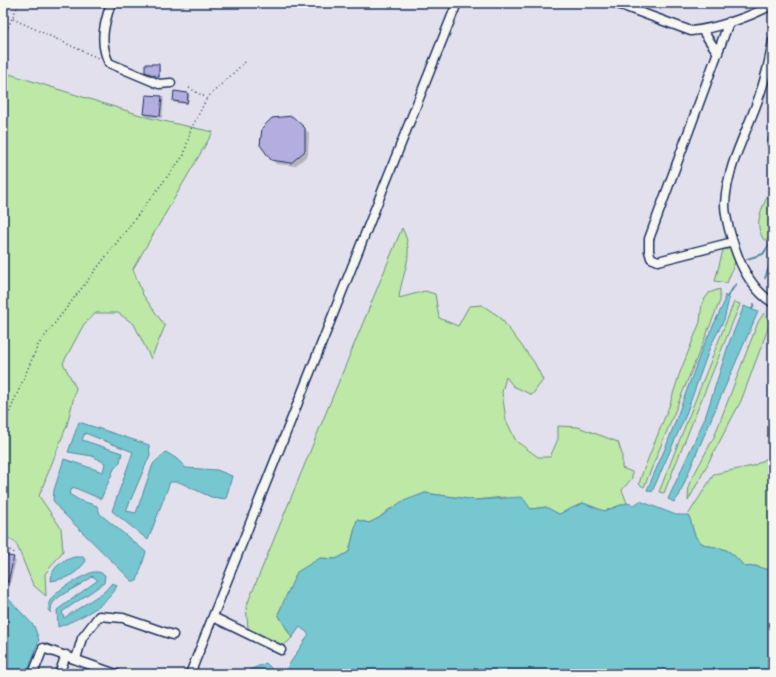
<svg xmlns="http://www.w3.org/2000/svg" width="776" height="677" font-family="Kalam,sans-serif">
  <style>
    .built { fill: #e2e0ec }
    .green { fill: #bde8a5; stroke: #6c8c82 }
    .water { fill: #76c7d0; stroke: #528aa2 }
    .shadow { fill: #0003 }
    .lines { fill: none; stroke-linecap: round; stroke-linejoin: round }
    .stream { stroke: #528aa2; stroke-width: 2 }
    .building { fill: #b3aedf; stroke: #1b2f5e }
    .minor-casing { stroke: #1b2f5e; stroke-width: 11 }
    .path { stroke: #1b2f5e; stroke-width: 1.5; stroke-dasharray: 1 3; stroke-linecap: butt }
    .minor { stroke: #f6f6f2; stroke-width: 8 }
  </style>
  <rect width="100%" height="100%" fill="#f6f6f2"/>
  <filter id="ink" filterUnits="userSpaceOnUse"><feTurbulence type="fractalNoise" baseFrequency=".025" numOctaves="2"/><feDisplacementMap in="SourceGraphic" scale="8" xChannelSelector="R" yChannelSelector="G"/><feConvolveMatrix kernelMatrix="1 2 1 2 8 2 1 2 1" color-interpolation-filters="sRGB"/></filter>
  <g filter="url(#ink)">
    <path class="built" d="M3,3H773V455L754,466L714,474L688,515H676L641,501L634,505L627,503L622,490L632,478L622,468V454L558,439L550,457H538L516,441L506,420L502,392L506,376L469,306L458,326L439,318L425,291L398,298L402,229L246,607L292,638L300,627L309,634L283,674H270L273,670L247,671L244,674H27L39,640L3,593Z"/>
    <path class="green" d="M3,72L150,118L213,132L133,269L143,295L165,326L151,359L134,324L118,313H96L84,324L63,363L76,388L67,425L39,496L61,528L63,551L45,574L46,596L33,585L16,543L3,535Z
      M771,189L773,191V239L764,240C752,223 763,206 771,189Z
      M402,228C416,255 402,271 399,298L425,291L435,294L439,318L458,326L469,306L482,305L500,317L534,362L543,380L532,395L513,386L506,377L502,392L506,420L516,441L538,457H550L558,439V426L578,427L618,442L622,454V468L632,472V478L622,490L627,503L604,511L583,503L559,515L546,507L531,509L504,497L476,500L425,493L388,510L379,518L369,523L357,520L349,552L336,559L320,558L278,614L292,638L280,649L248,628L246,607Z
      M734,248L735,262L727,283L715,281L723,250Z
      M720,289V301L644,487L639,484L642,474L670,404L679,375L700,322L702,303L709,293Z
      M734,302L740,304L664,493L659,492Z
      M764,313L770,323L741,401L688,501L689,484L714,437L758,322Z
      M773,455V571L755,566L745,567C740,562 733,553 726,550C718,546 707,548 699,541C692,535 693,523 688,515L714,474L753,466Z"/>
    <path class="water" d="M725,295L729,299L724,320L710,347L685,417L652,492L647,490L667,444L702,349L723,305Z
      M744,306L758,312C731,373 704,434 679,496L674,502L668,499L705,418L729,343Z
      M79,422L149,445L150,455L126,511L136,513L153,464L166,452L177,459L186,468L217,470L232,476L226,499L211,497L179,482H170L148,540L112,511L133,452L85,433L82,440L122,453L120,462L114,469L101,499L73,487L69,494L79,500L97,506L100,514L146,552L137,581H132L59,509L53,500L54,490L64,459L103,472L105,463L92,456L68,452Z
      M425,493L476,500L522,497L531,509L546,507L559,514L583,503L604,511L627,503L634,505L640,501L676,515H688C693,523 692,535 699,541C707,548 718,546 726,550C733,553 740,562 745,567L755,566L773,571V674H283L309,634L300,627L292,638L278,614L297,572L320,558L336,559L349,552L357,520L369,523L379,518L401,502Z
      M74,557H83L86,561C75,575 69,578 51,581C51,567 62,561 74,557Z
      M93,572H99L105,575L104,583L62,612L64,618L105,591L112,583L117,585C112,603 75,621 58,627L57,610L98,580L92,576C82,586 60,593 53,603C51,606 51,610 51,613L48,610C49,608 48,603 50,601C55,590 82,576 93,572Z
      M3,593L34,626L39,640L27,674H3Z
      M266,663L273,670L270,674H244L247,671Z"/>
    <path class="shadow" d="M158,65L160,66V78L146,72Z
      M175,92L188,94L190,95L188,104L175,103L174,101Z
      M161,97L164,100L162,118L148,117L145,114Z
      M305,129L309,133L308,155L295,166L276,164L272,160Z
      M3,556L16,561L10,584L3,582Z"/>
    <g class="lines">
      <path class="stream" d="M773,127L767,143L773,160
        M747,259L763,254L773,239
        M765,278L773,257
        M727,297L736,284
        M752,309L754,304"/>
    </g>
    <path class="building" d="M145,64H159V77L145,72Z
      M174,91L188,93L187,103L173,101Z
      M146,95L162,96L160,116L144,114Z
      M292,116L305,128V151L291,163L271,160L260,145L262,128L272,118Z
      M3,555L14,557L8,582L3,581Z"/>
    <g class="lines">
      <defs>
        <path id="minor" d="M111,3C104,24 99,43 109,63L159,84L171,83
          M615,3L691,31C715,29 753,16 773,4
          M729,22L649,239V251L651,258L658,261L733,242
          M702,30L718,53
          M773,41C770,59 766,76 760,94C748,131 727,164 725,204C725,218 732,241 737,254C744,273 756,292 773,303
          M213,617L281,650
          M76,659L82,638L99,616L123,618L173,635
          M33,674L43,648L116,674
          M59,674L66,655
          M190,674L457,3"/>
      </defs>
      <use href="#minor" class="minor-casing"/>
      <path class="path" d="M13,19L100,59
        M3,38L19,3
        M189,88L207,98L246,61
        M3,427L38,345L184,155L191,129L207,98
        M3,546L15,553"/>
      <use href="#minor" class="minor"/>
    </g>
  </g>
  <rect width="776" height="677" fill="none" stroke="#f6f6f2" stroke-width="16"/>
  <rect x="8" y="8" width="760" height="661" fill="none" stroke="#1b2f5e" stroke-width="1.5" filter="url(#ink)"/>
</svg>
